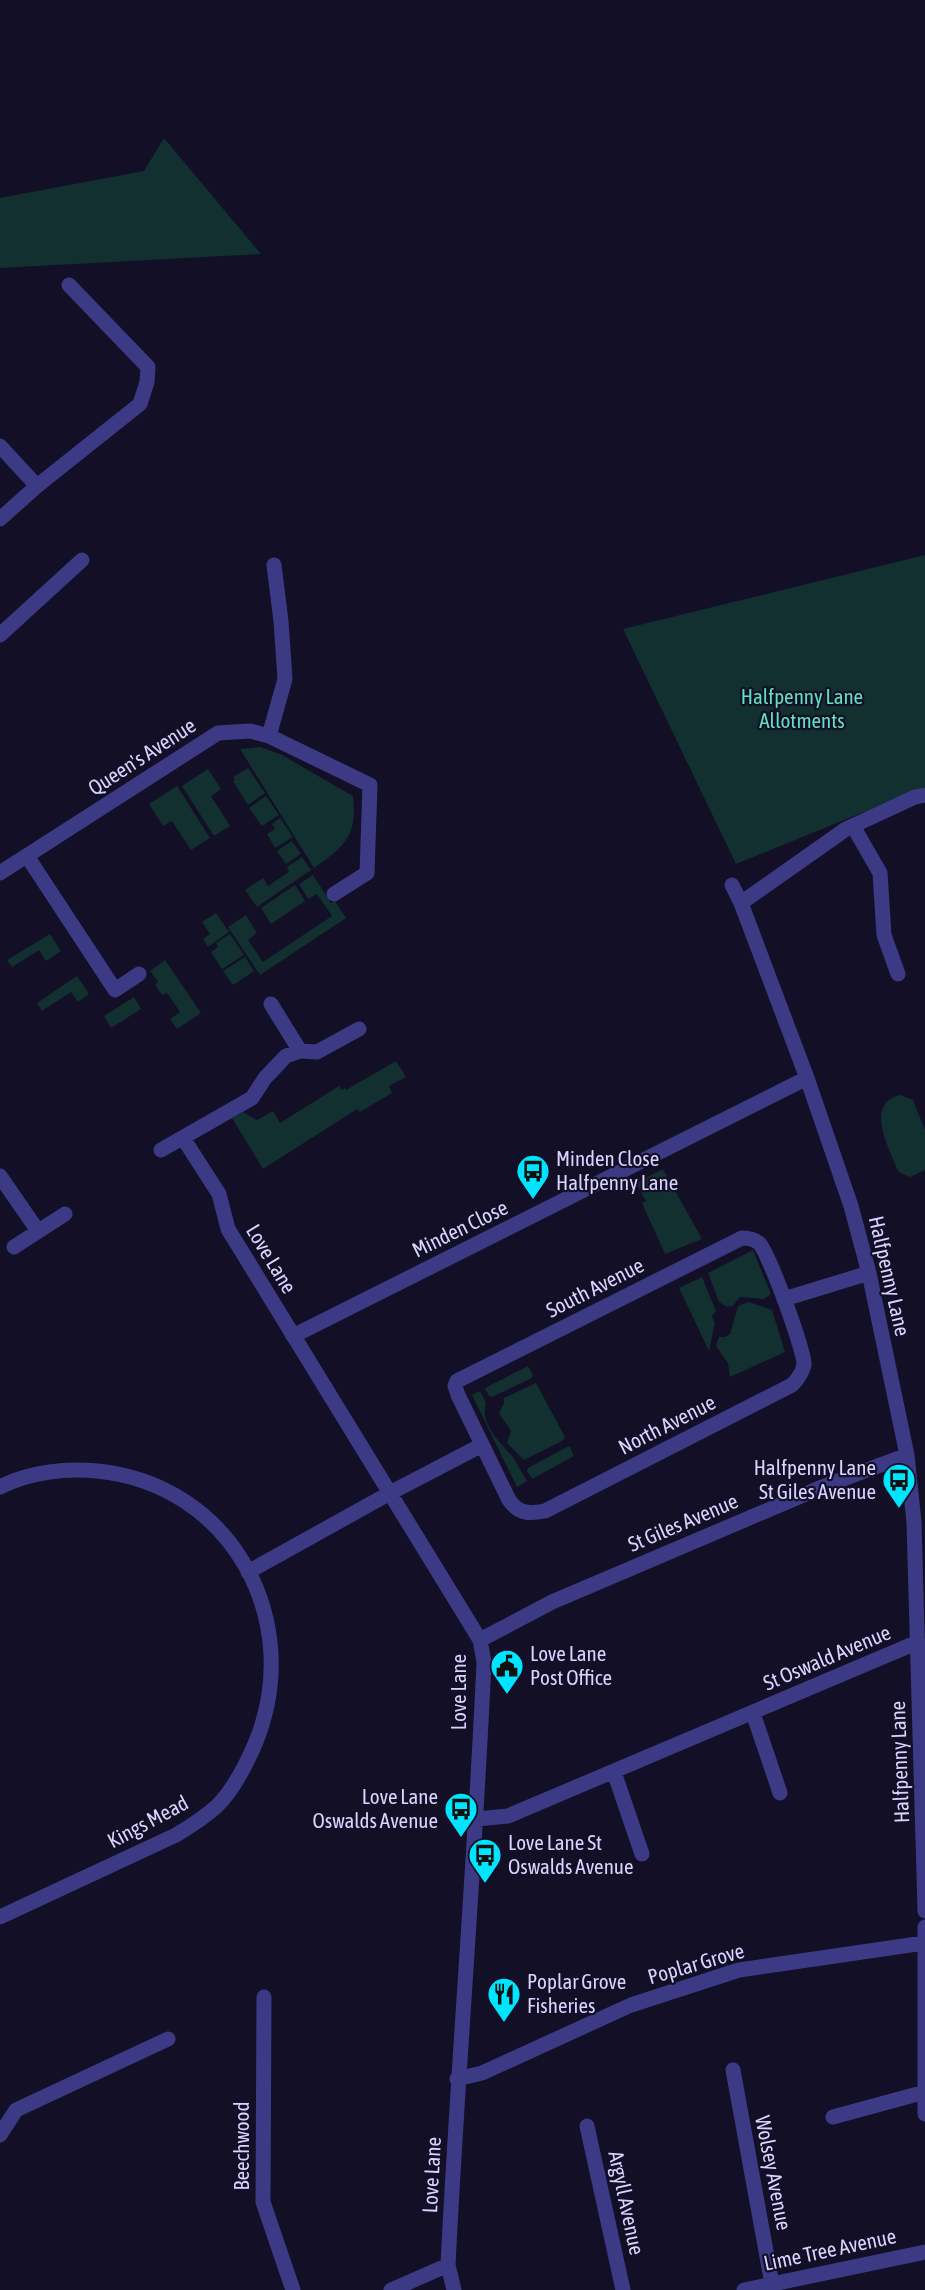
<svg xmlns="http://www.w3.org/2000/svg" width="925" height="2290" font-family="'Asap Condensed',sans-serif">
  <style>
    .green { fill: #12302f }
    .lines { fill: none; stroke-linecap: round; stroke-linejoin: round }
    .street { stroke: #3d3a85; stroke-width: 15 }
    .labels { text-anchor: middle; stroke-width: 4.5; stroke-linejoin: round; paint-order: stroke }
    .park-label { font-size: 21px; fill: #5fe0c0; stroke: #130f26 }
    .street-label { font-size: 21px; fill: #d9d4ff; stroke: #130f26 }
    .poi-label { font-size: 21px; fill: #d9d4ff; stroke: #130f26; text-anchor: start }
  </style>
  <rect width="100%" height="100%" fill="#130f26"/>
  <path class="green" d="M164,138L261,254L0,268V198L144,171Z
    M925,555V787L736,864L623,629Z
    M260,747L280,754L353,796C358,836 344,847 314,868L240,749Z
    M248,768L265,793L248,805L233,781L235,780L233,777Z
    M208,769L221,789L211,796L230,826L214,836L182,786Z
    M177,786L210,838L191,850L172,821L163,826L149,804Z
    M266,796L279,815L262,826L249,808Z
    M280,818L293,837L275,848L267,834L275,829L272,824Z
    M292,841L301,854L286,864L277,851Z
    M302,857L311,870L257,907L245,890L263,878L268,886L289,872L287,867Z
    M313,875L331,903L335,901L346,918L260,975L228,927L246,915L257,933L248,940L263,962L332,916L317,894L308,899L299,884Z
    M295,885L305,901L271,924L261,908Z
    M216,913L229,932L208,947L203,939L210,934L202,922Z
    M50,934L61,951L46,961L39,950L12,967L7,960Z
    M230,934L244,955L222,969L211,952L218,947L216,943Z
    M245,957L254,971L233,985L223,971Z
    M165,960L201,1013L177,1029L170,1019L180,1012L167,993L162,995L155,985L158,982L150,971Z
    M77,976L89,994L78,1002L71,992L42,1011L37,1003Z
    M134,997L141,1009L111,1028L104,1016Z
    M396,1061L406,1077L389,1086L392,1093L360,1112L357,1109L263,1169L232,1118L243,1112L257,1120L273,1111L280,1123L339,1086L342,1090L345,1088L346,1090Z
    M900,1095L913,1100L925,1130V1170L910,1177L900,1173L897,1169C889,1147 864,1104 900,1095Z
    M663,1169L702,1239L665,1254L642,1203L646,1201L636,1183Z
    M753,1250L771,1294L764,1299L740,1297L733,1306L727,1307L719,1302L708,1273Z
    M702,1277L716,1311L712,1316L715,1323L709,1351L679,1288Z
    M749,1302L772,1310L785,1352L730,1377L728,1363L716,1346L719,1337H725L730,1334L738,1306Z
    M528,1366L533,1375L532,1378L492,1397L489,1396L485,1388Z
    M536,1383L565,1437L562,1441L524,1460L507,1443L511,1431L499,1413L504,1403V1398Z
    M480,1391L486,1403C479,1426 503,1444 515,1460C519,1467 523,1475 527,1481L517,1487L472,1395Z
    M567,1447H570L574,1456L532,1479L527,1471L528,1468Z"/>
  <g class="lines">
    <path class="street" d="M0,446L37,486
      M0,519L37,486L140,404L147,382L148,367L69,285
      M0,635L82,560
      M269,736L285,679L281,621L274,565
      M853,826L880,873L884,935L898,974
      M27,856L115,990L139,974
      M0,873L218,733L250,731L269,736L370,785L367,873L334,894
      M732,885L741,903L807,1078L851,1206L869,1273L907,1455L914,1522L925,1911
      M741,903L846,829L915,797L925,795
      M271,1004L300,1051
      M183,1138L219,1194L228,1229L480,1640L484,1662C475,1863 458,2063 448,2265L454,2290
      M161,1150L252,1098L265,1078L286,1056L300,1051L317,1052L359,1029
      M0,1176L38,1231
      M742,1238C748,1238 754,1239 759,1243C769,1253 805,1352 804,1365C802,1373 798,1379 792,1385L545,1511C529,1514 519,1514 509,1500L458,1395L455,1386L457,1381Z
      M14,1247L65,1214
      M784,1299L869,1273
      M293,1336L807,1078
      M0,1487C29,1472 66,1468 97,1471C232,1484 306,1622 255,1744C246,1765 234,1789 217,1806C205,1817 191,1826 176,1835L0,1917
      M248,1572L390,1493L482,1445
      M480,1640L552,1602L822,1487L907,1455
      M753,1713L780,1793
      M614,1772L642,1854
      M477,1819L508,1816L918,1642
      M925,1927V2114
      M264,1997L263,2202L293,2290
      M733,2070L772,2284
      M457,2079L482,2073L631,2005L739,1970L924,1943
      M833,2117L925,2092
      M587,2126L623,2290
      M0,2135L16,2110L168,2039
      M391,2290L448,2265
      M744,2290L925,2252"/>
  </g>
  <defs>
    <symbol id="bus-pin" viewBox="-11 -11 22 30"><path d="M0 17L-7.5 6A9.5 9.5 0 1 1 7.5 6Z" fill="#00e5ff" stroke="#130f26"/><path d="M-5-6H5V4H4V6H2V4H-2V6H-4V4H-5ZM-3.5-4V0h7V-4ZM-3.5 1.2v1.5H-2V1.2ZM2 1.2v1.5H3.5V1.2Z" fill="#111"/></symbol>
    <symbol id="civic-pin" viewBox="-11 -11 22 30"><path d="M0 17L-7.5 6A9.5 9.5 0 1 1 7.5 6Z" fill="#00e5ff" stroke="#130f26"/><path d="M-.6-6.5H3V-4.5H.6V-3L4-1V1h2V6H-6V1h2V-1L-.6-3ZM-1.2 2.5V6h2.4V2.5Z" fill="#111"/></symbol>
    <symbol id="restaurant-pin" viewBox="-11 -11 22 30"><path d="M0 17L-7.5 6A9.5 9.5 0 1 1 7.5 6Z" fill="#00e5ff" stroke="#130f26"/><path d="M-5-6h1v4h1v-4h1v4h1v-4h1v5L-1.5 .5V6h-2V.5L-5-1ZM5-6V6H3V1.5H1.5Q1.5-4 5-6Z" fill="#111"/></symbol>
  </defs>
  <g fill-rule="evenodd">
    <use href="#bus-pin" x="514" y="1152" width="38" height="52"/>
    <use href="#bus-pin" x="880" y="1461" width="38" height="52"/>
    <use href="#civic-pin" x="488" y="1647" width="38" height="52"/>
    <use href="#bus-pin" x="442" y="1790" width="38" height="52"/>
    <use href="#bus-pin" x="466" y="1836" width="38" height="52"/>
    <use href="#restaurant-pin" x="485" y="1975" width="38" height="52"/>
  </g>
  <g class="labels">
    <g class="park-label">
      <text x="802" y="704">Halfpenny Lane<tspan x="802" dy="24">Allotments</tspan></text>
    </g>
    <g class="street-label">
      <text transform="translate(142 757) rotate(-33)" y="7">Queen's Avenue</text>
      <text transform="translate(460 1229) rotate(-26)" y="7">Minden Close</text>
      <text transform="translate(271 1259) rotate(59)" y="7">Love Lane</text>
      <text transform="translate(889 1276) rotate(77)" y="7">Halfpenny Lane</text>
      <text transform="translate(595 1288) rotate(-27)" y="7">South Avenue</text>
      <text transform="translate(667 1425) rotate(-27)" y="7">North Avenue</text>
      <text transform="translate(683 1523) rotate(-23)" y="7">St Giles Avenue</text>
      <text transform="translate(827 1658) rotate(-23)" y="7">St Oswald Avenue</text>
      <text transform="translate(459 1692) rotate(-90)" y="7">Love Lane</text>
      <text transform="translate(900 1762) rotate(-92)" y="7">Halfpenny Lane</text>
      <text transform="translate(148 1822) rotate(-28)" y="7">Kings Mead</text>
      <text transform="translate(696 1964) rotate(-16)" y="7">Poplar Grove</text>
      <text transform="translate(242 2146) rotate(-90)" y="7">Beechwood</text>
      <text transform="translate(773 2173) rotate(79)" y="7">Wolsey Avenue</text>
      <text transform="translate(432 2175) rotate(-87)" y="7">Love Lane</text>
      <text transform="translate(626 2203) rotate(78)" y="7">Argyll Avenue</text>
      <text transform="translate(830 2250) rotate(-12)" y="7">Lime Tree Avenue</text>
    </g>
    <g class="poi-label">
      <text x="556" y="1166">Minden Close<tspan x="556" dy="24">Halfpenny Lane</tspan></text>
      <text x="876" y="1475" text-anchor="end">Halfpenny Lane<tspan x="876" dy="24">St Giles Avenue</tspan></text>
      <text x="530" y="1661">Love Lane<tspan x="530" dy="24">Post Office</tspan></text>
      <text x="438" y="1804" text-anchor="end">Love Lane<tspan x="438" dy="24">Oswalds Avenue</tspan></text>
      <text x="508" y="1850">Love Lane St<tspan x="508" dy="24">Oswalds Avenue</tspan></text>
      <text x="527" y="1989">Poplar Grove<tspan x="527" dy="24">Fisheries</tspan></text>
    </g>
  </g>
</svg>
